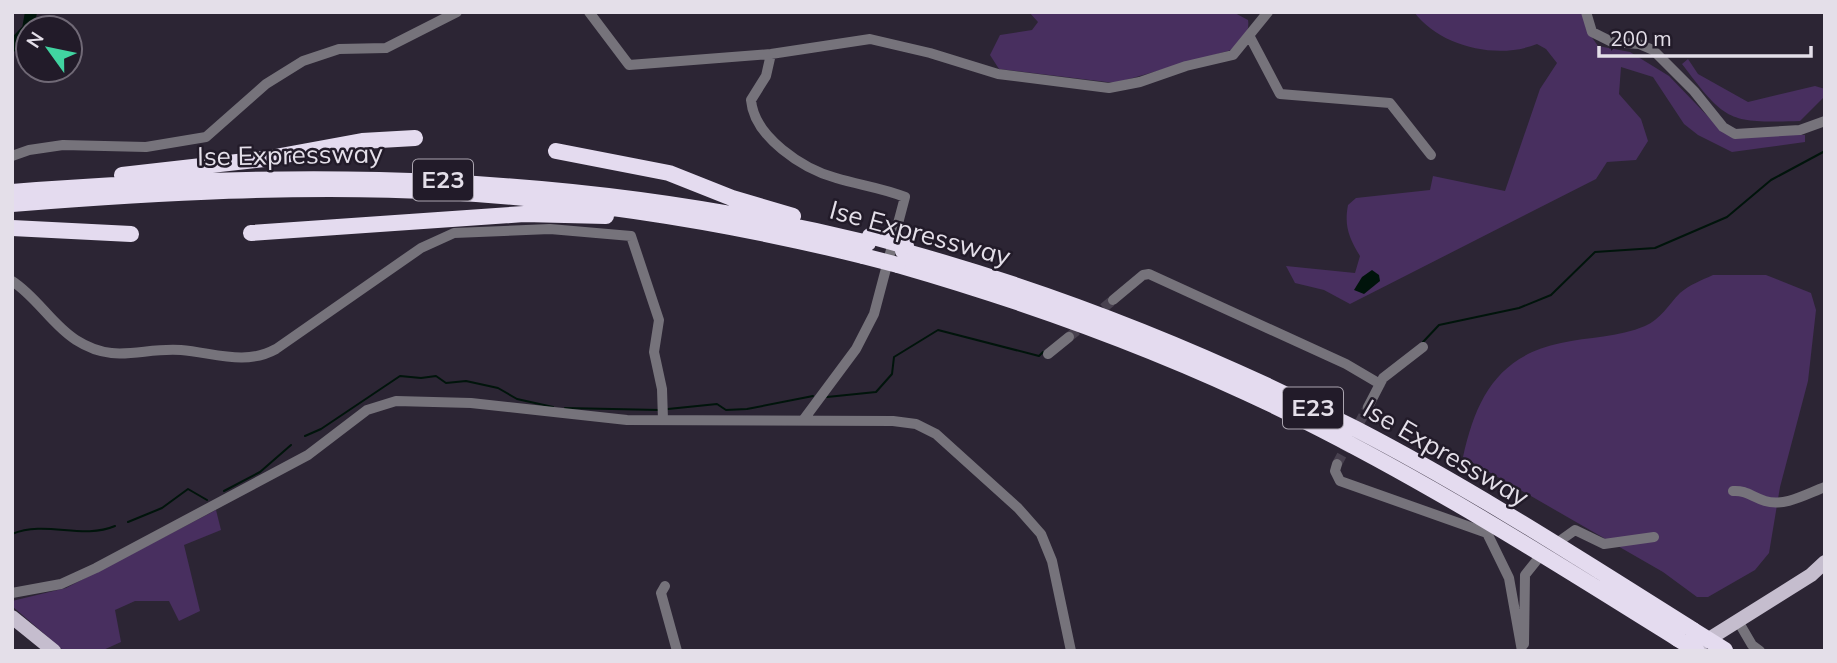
<svg xmlns="http://www.w3.org/2000/svg" width="1837" height="663" font-family="Mulish,sans-serif">
  <style>
    .green { fill: #482f5f }
    .water { fill: #00140b }
    .lines { fill: none; stroke-linecap: round; stroke-linejoin: round }
    .stream { stroke: #00140b; stroke-width: 2 }
    .river { stroke: #00140b; stroke-width: 12 }
    .minor-tunnel { stroke: #48414f; stroke-width: 10; stroke-dasharray: 10 5; stroke-linecap: butt }
    .minor { stroke: #76737b; stroke-width: 10 }
    .major { stroke: #c5bdce; stroke-width: 14 }
    .highway { stroke: #e4dbef; stroke-width: 16 }
    .highway-bridge { stroke: #e4dbef; stroke-width: 16 }
    .labels { text-anchor: middle; stroke-width: 5; stroke-linejoin: round; paint-order: stroke }
    .shield { fill: #221b29; stroke: #aaa4af; stroke-width: 2 }
    .shield-label { font-size: 24px; font-weight: bold; fill: #e4dfe9 }
    .street-label { font-size: 26px; fill: #e4dfe9; stroke: #221b29 }
  </style>
  <rect width="100%" height="100%" fill="#2c2534"/>
  <path class="green" d="M1029,12H1233L1248,20C1250,32 1243,40 1235,49L1115,83L999,69L990,55L1000,35L1032,30L1038,22Z
    M1414,12H1584L1586,29L1598,46L1630,52L1669,76L1724,133L1805,135V142L1732,152L1698,135L1684,124L1653,77L1621,67L1619,94L1641,119L1648,141L1636,160L1607,162L1596,179L1350,304L1324,290L1295,283L1286,266L1355,273L1360,256C1349,238 1344,226 1348,205L1356,198L1430,190L1433,176L1505,191L1540,89L1557,63L1546,49L1537,44C1498,60 1440,47 1414,12Z
    M1688,59L1698,74L1748,102L1815,86L1825,89V96L1800,121C1728,123 1726,122 1682,64Z
    M1713,275H1766L1811,293L1816,310L1808,381L1780,487L1769,553L1755,570L1708,597H1697L1663,572L1463,457C1476,398 1498,356 1561,343C1588,337 1619,337 1645,326C1660,320 1669,304 1680,293C1689,285 1702,280 1713,275Z
    M216,510L221,530L184,545L200,611L179,621L169,601H135L115,610L121,642L101,651H64L12,606V601L66,588Z"/>
  <path class="water" d="M1372,270L1379,275L1380,281L1364,294L1354,290L1362,277Z"/>
  <g class="lines">
    <path class="stream" d="M1423,342L1439,325L1519,308L1551,295L1595,252L1655,248L1727,217L1771,180L1825,151
      M827,397L876,392L892,374L894,357L938,330L1039,356L1043,352
      M565,408L659,410
      M668,409L717,404L726,410L747,409L813,396
      M305,436L321,429L400,376L421,378L436,376L446,383L466,381L498,388L517,399L553,407
      M224,491L260,472L291,445
      M128,522L162,508L188,489L207,500
      M12,534C46,520 82,540 115,526"/>
    <path class="river" d="M12,46L28,29L31,12"/>
    <path class="minor-tunnel" d="M1069,337L1113,300
      M1337,464L1368,407"/>
    <path class="minor" d="M589,12L629,65L771,54L870,39L930,53L998,74L1109,88L1140,82L1186,66L1233,55L1268,12
      M1586,12L1592,32L1612,42L1639,44L1653,50L1694,91L1723,127L1735,134L1800,130L1825,121
      M1250,37L1280,94L1390,103L1431,155
      M771,54L766,76L751,100C754,137 803,169 836,178C859,185 883,188 905,197L874,314L856,349L804,419
      M12,156L29,150L63,145L146,147L206,137L266,84L303,61L339,49L386,48L457,12
      M12,281C37,297 52,325 76,340C115,365 141,347 181,350C215,353 245,366 276,349L421,248L454,233L550,229L631,236L659,320L654,352L662,389L663,420
      M1113,300L1143,275L1149,274L1346,364L1380,384
      M1048,354L1069,337
      M1368,407L1383,378L1423,347
      M1337,464L1335,471L1340,481L1487,533L1509,578L1522,651
      M1733,491C1746,490 1752,497 1765,501C1785,507 1806,494 1825,487
      M1561,540L1575,530L1604,544L1654,537
      M665,586L661,593L677,651
      M12,593L61,584L96,568L308,455L367,410L396,401L471,403L627,420L893,421L916,424L936,434L1018,508L1041,534L1052,561L1071,651
      M1738,621L1752,645L1760,651
      M1524,644L1525,575L1537,560"/>
    <path class="major" d="M12,617L54,651
      M1701,644L1811,575L1825,562"/>
    <path class="highway" d="M556,151L669,173L732,198L793,216
      M122,175L264,159L362,141L415,138
      M12,192C306,169 580,172 868,243
      M12,204C156,193 301,184 445,192C586,200 726,222 863,256
      M12,228L131,234
      M251,233L524,214L606,216
      M903,251C1060,294 1211,355 1356,429C1472,489 1583,561 1693,630
      M898,265C1037,305 1174,355 1303,420C1433,485 1555,562 1678,639"/>
    <path class="highway-bridge" d="M870,236L906,246
      M863,256L898,265
      M1693,630L1725,650
      M1678,639L1697,651"/>
  </g>
  <g class="labels">
    <g class="shield">
      <rect x="413" y="159.5" width="60" height="41" rx="5"/>
      <rect x="1283" y="387.5" width="60" height="41" rx="5"/>
    </g>
    <g class="shield-label">
      <text x="443" y="188">E23</text>
      <text x="1313" y="416">E23</text>
    </g>
    <g class="street-label">
      <text transform="translate(290 155) rotate(-1)" y="9">Ise Expressway</text>
      <text transform="translate(920 233) rotate(15)" y="9">Ise Expressway</text>
      <text transform="translate(1446 453) rotate(30)" y="9">Ise Expressway</text>
    </g>
  </g>
  <rect width="1837" height="663" fill="none" stroke="#e4dfe9" stroke-width="28"/>
  <g transform="translate(49 49) rotate(303)"><circle r="33" fill="#221b29" stroke="#706976" stroke-width="2"/>
  <path d="M0-5L12 26L0 18L-12 26Z" fill="#41d4a1"/>
  <text y="-10" font-size="19" font-weight="bold" text-anchor="middle" fill="#e4dfe9">N</text>
  </g>
  <path d="M1599 46v10h212v-10" fill="none" stroke="#e4dfe9" stroke-width="3.5"/>
  <text x="1610" y="46" font-size="21" fill="#e4dfe9" stroke="#221b29" stroke-width="5" paint-order="stroke">200 m</text>
</svg>
